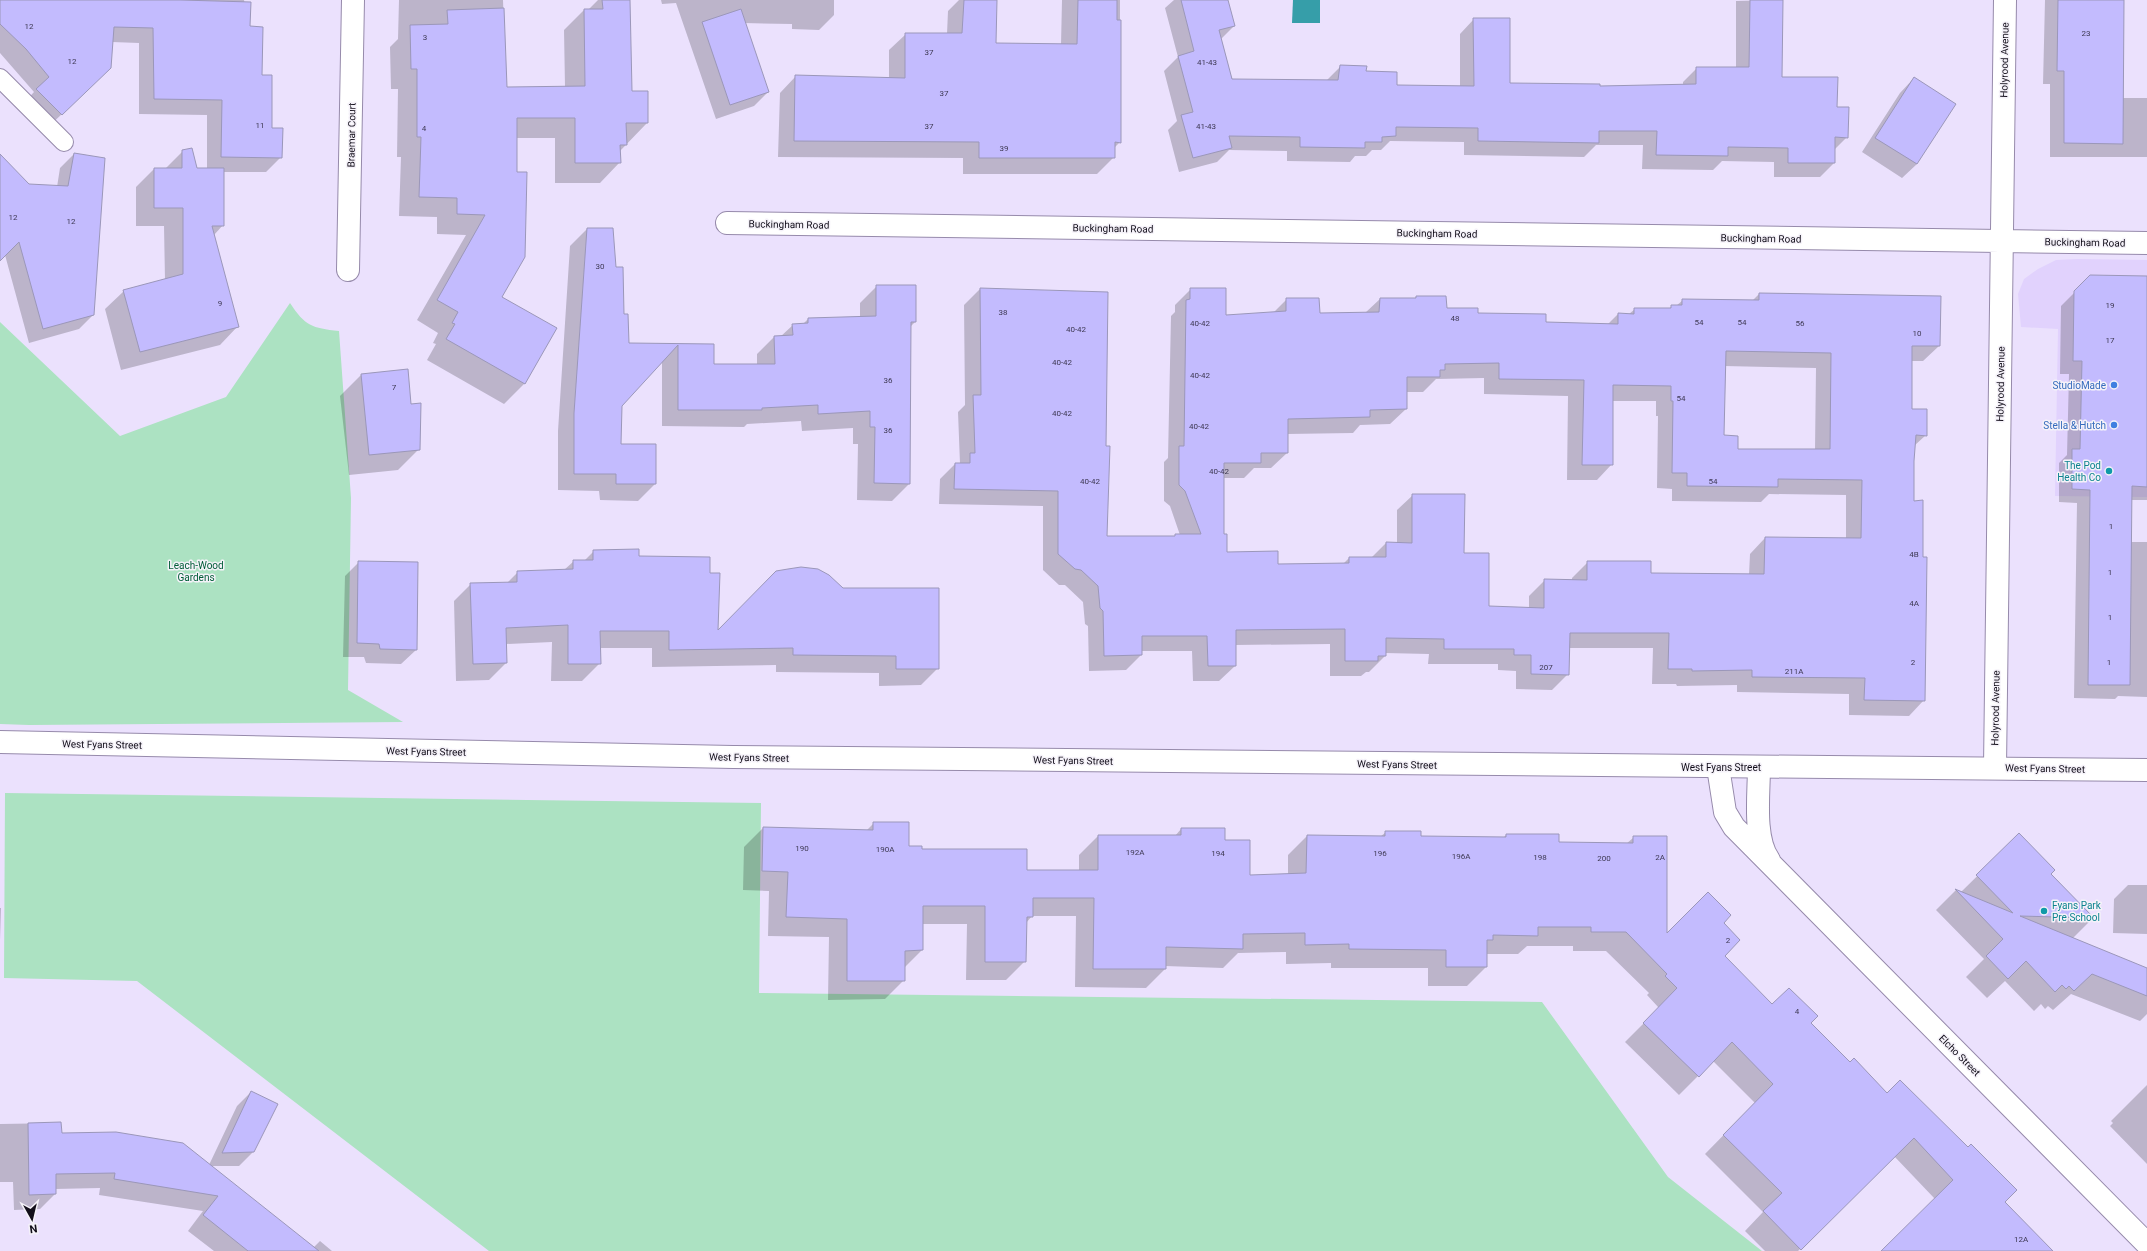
<svg xmlns="http://www.w3.org/2000/svg" width="2147" height="1251" font-family="Roboto,sans-serif">
  <style>
    .built { fill: #e1d2fd }
    .green { fill: #ace2c2 }
    .water { fill: #369ea9 }
    .shadow { fill: #0003; fill-rule: evenodd }
    .building { fill: #c3bbfe; stroke: #9b97b9; fill-rule: evenodd }
    .lines { fill: none; stroke-linecap: round; stroke-linejoin: round }
    .lane-casing { stroke: #968aab; stroke-width: 20 }
    .street-casing { stroke: #968aab; stroke-width: 24 }
    .secondary-casing { stroke: #968aab; stroke-width: 24 }
    .lane { stroke: #fff; stroke-width: 18 }
    .street { stroke: #fff; stroke-width: 22 }
    .secondary { stroke: #fff; stroke-width: 22 }
    .shop-dot { fill: #3f7fe0; stroke: #f5f2f9; stroke-width: 1.5 }
    .culture-dot { fill: #0f9aa8; stroke: #f5f2f9; stroke-width: 1.5 }
    .labels { text-anchor: middle; stroke-width: 3; stroke-linejoin: round; paint-order: stroke }
    .number-label { font-size: 8px; fill: #3e3953 }
    .street-label { font-size: 10px; fill: #120e1a; stroke: #f5f2f9 }
    .shop-label { font-size: 10px; fill: #366cbe; stroke: #f5f2f9; text-anchor: end }
    .culture-label { font-size: 10px; fill: #0d838f; stroke: #f5f2f9; text-anchor: end }
    .park-label { font-size: 10px; fill: #005d38; stroke: #f5f2f9 }
  </style>
  <rect width="100%" height="100%" fill="#ebe1fd"/>
  <path class="built" d="M2077,259L2147,260V497L2055,496L2058,329L2021,327L2018,294L2024,279L2038,269L2056,260Z"/>
  <path class="green" d="M290,303C305,326 312,328 339,331L351,498L348,690L403,722L29,725L0,724V322L120,436L226,397Z
    M5,793L761,803L759,993L1542,1002L1668,1177L1762,1251H489L137,981L4,978Z"/>
  <path class="water" d="M1293,0H1320V23H1292Z"/>
  <path class="shadow" d="M0,0H244L261,76L271,129L281,157L266,172H223V225L214,235L238,326L220,345L121,370L105,309L124,291L165,280L164,226H136V187L154,169H165L183,151L196,169H207V115L139,114V43L112,42L95,83L46,129L22,105L34,92L0,53Z
    M399,0H503L506,88L565,87L564,30L584,10H588L598,0H629L631,92L647,123L620,151V162L600,183H555V138H516L501,297L555,328L524,384L504,404L427,360L436,344L433,343L438,333L417,320L466,235L437,234V217L399,216L401,157H397L398,89H391L390,47L398,39Z
    M661,0H834V15L819,30L792,29V24L744,23L768,92L754,106L716,119L676,3L662,4Z
    M959,0H996L995,44L1061,45L1062,0H1120V142L1114,148V157L1097,174H963V158L778,157L780,93L796,76L889,79V50L906,34H947L948,11Z
    M1174,0H1227L1234,26L1221,39L1232,80L1326,81L1341,66L1365,72L1396,86L1460,87V34L1474,19L1509,84L1599,87L1683,85V82L1697,68H1736V1L1782,0L1781,78L1836,108L1847,137L1834,150V163L1820,177H1774V162L1722,161L1713,170L1642,169L1643,145H1596L1584,157L1464,155V142L1390,141L1381,150H1372L1366,156H1355L1350,162L1287,161V151L1229,150L1217,162L1179,172L1168,130L1177,121L1164,71L1178,57L1165,8Z
    M2045,0H2123L2121,98H2147V157H2050V84H2043Z
    M1914,78L1917,164L1902,178L1862,152L1900,93Z
    M74,154L93,315L79,329L29,343L5,255L0,260V156L29,185L57,187L60,168Z
    M587,229L615,268L628,344L713,345V364L757,365V354L774,337H780L793,325L803,324L808,319L860,318V303L877,286L915,322L910,327L909,484L892,501L857,500L858,444H853V428L802,431L801,421L747,424L744,427L662,426V362L621,405L620,445L655,484L638,501L600,500L599,491L558,490V431L570,246Z
    M2091,276L2147,277V500H2131V542H2147V697L2118,696L2115,699L2074,698L2077,503L2059,502V463L2067,455L2069,374H2060L2061,306Z
    M980,289L1105,447L1106,537H1173L1180,535L1170,506L1164,501V462L1168,458L1171,316L1175,312V305L1191,289L1225,316L1273,313L1287,299L1319,314L1365,313L1380,299H1414L1416,297L1446,309L1477,314L1544,323L1608,324L1618,314H1629L1635,309H1669L1672,306H1676L1683,300H1753L1759,294L1939,346L1923,361H1911V410L1926,435L1914,446L1913,461V503L1924,700L1909,716L1849,715V694L1737,692V685L1677,686L1676,684H1652L1653,648H1568V674L1552,690L1516,689V671L1498,670V664H1428L1429,654L1385,653V656L1369,672H1366L1361,676H1330V644L1235,645V666L1219,681H1193L1192,651H1141V655L1126,670L1089,671L1088,626L1085,624L1083,602L1065,585H1059L1043,570V506L939,504L940,479L955,464H960L958,412L965,405L964,305ZM1724,366L1816,368L1815,450H1737L1723,436ZM1484,378V394L1568,396L1567,480H1597L1612,464V401H1656V416H1658L1657,488L1672,489V501L1761,502L1769,494L1846,495V539L1765,538L1750,554L1749,575L1650,574L1588,562L1572,578V581L1545,580L1529,596V608L1488,607L1463,554L1413,495L1397,510V543H1386L1371,558H1349L1343,564L1277,565L1226,553L1223,535V478H1244L1254,468H1271L1287,453V434L1353,433L1360,425L1390,424L1406,409V392H1423L1436,379Z
    M407,370L410,405L419,449L398,470L349,475L340,396L361,375Z
    M594,551L638,557L709,574L717,632L842,589L938,668L921,685L879,686V673L776,672V665L652,667V648H600V663L582,681H551L552,642L506,644V663L489,680L456,681L454,601L471,584L507,583L518,572L564,570L574,561H584Z
    M359,562L416,650L401,664L366,663L364,657H343L345,576Z
    M874,823L908,847L1026,871H1079V855L1098,836H1175L1181,829L1224,841L1249,876L1288,874V855L1307,836L1380,837L1386,832L1420,837L1503,838L1506,835L1558,843L1626,844L1633,838L1666,837V935L1722,923L1723,956L1772,1006L1809,1023L1850,1063L1887,1094L2003,1202L2052,1251H1882L1935,1199L1894,1156L1798,1251H1765L1745,1231L1763,1212L1705,1154L1755,1103L1713,1061L1679,1095L1625,1042L1659,1008L1647,995L1649,993L1606,951H1573V946H1527L1518,954H1486V967L1467,986H1428V968H1331V963L1286,964V952L1238,953L1223,968L1165,966V969L1146,988L1075,987L1076,916H1032L1026,923L1025,961L1006,980H966L967,924H922V950L904,968V980L885,999L828,1000L829,937L768,936L769,891L743,890L744,847L763,828L866,831Z
    M2019,835L2050,874L2093,918L2073,938L2147,969V1014L2140,1021L2071,994L2053,1010L2048,1006L2045,1009L2041,1004L2034,1011L2005,981L1987,998L1966,977L1984,959L1936,910L1956,890L1961,892Z
    M2128,885H2147V934L2113,933L2114,899Z
    M0,908H1L0,940Z
    M2147,1085V1164L2110,1126L2113,1123L2111,1121Z
    M251,1092L253,1152L239,1166H211L313,1248L320,1241L332,1251H214L188,1231L203,1211L99,1195L100,1188L55,1189V1194L40,1209L14,1210L13,1182H0V1124L60,1123L61,1134L209,1165L237,1106Z"/>
  <path class="building" d="M0,0H181L251,2L250,26L263,27L262,75H272V128H283L282,158L221,157L222,100L154,99L153,28L114,27L111,68L62,115L36,89L49,77L26,49L0,24Z
    M602,0H630L632,91H648V123H626L627,145H620L621,163H575V118H517V172H527L525,257L502,297L557,328L525,384L446,339L455,324L452,323L458,312L437,300L485,215L457,214V198L419,197L421,137H417V69H411L410,25L448,24L447,10L504,8L507,87L585,86L584,9H603Z
    M964,0H997L996,43L1077,44L1078,0H1117V20H1121V143L1115,142V158H979V142L794,141L795,75L905,78V33H962Z
    M1181,0H1228L1235,26L1219,30L1232,79L1338,80L1340,65L1367,66L1366,71L1397,72V85L1474,86L1473,18H1510V83L1600,84V86L1696,84V67H1749L1750,0H1783L1782,77H1838L1837,107H1849L1848,138L1835,137V163H1788V148L1728,147V156L1656,155L1657,131H1599V143L1478,141V128L1396,127V136L1382,137V142H1365V148L1300,147V137L1229,136L1232,148L1193,158L1181,115L1193,112L1178,56L1194,51Z
    M2058,0H2124L2123,144L2064,143V71H2057Z
    M741,9L769,92L730,105L702,22Z
    M1914,77L1956,104L1917,164L1875,138Z
    M192,148L197,168H224V226H212L239,327L140,352L123,290L183,274V208H154V168H182V150Z
    M74,153L105,158L94,315L43,329L19,242L0,261V154L29,184L68,186Z
    M587,228H613L616,267H623L624,314H628L629,343L714,344V364H775L774,336L793,335L792,324L808,323V318L876,316V285H916V322H911L910,484L874,483L875,427H870V411L818,414V405L762,408V410H678V345L622,406L621,444H656V484H616V474H574V413Z
    M2090,275L2147,276V487L2132,486L2130,685H2088L2090,490L2072,489V449H2080L2082,361H2073L2074,291Z
    M980,288L1108,292L1106,446H1110L1107,536H1175V534H1201L1185,491L1179,485V446H1184L1186,300L1190,299V288H1226V315L1286,311V298H1319L1320,313L1379,312L1380,298H1416V296H1446L1447,308H1478V313L1546,314V322L1618,324V313L1634,314V308H1671V305H1682V299L1759,300V293L1941,296L1940,346H1912V409H1927V436L1916,435L1914,461V501L1923,500V557H1927L1925,701L1864,700L1865,678L1752,677V670L1692,671V669H1668L1669,633H1570L1569,675L1531,674V655H1514V649H1444V639L1386,638V656H1378V661H1345V629L1236,630V666H1208L1207,636H1142V655L1104,656L1103,611L1100,608L1098,586L1081,570L1075,569L1058,554V491L954,489L955,463H970V453H975L973,395H981ZM1726,351L1831,353L1830,449H1738V436L1724,435ZM1499,363V379L1584,380L1582,465H1613V385L1671,386V401H1673L1672,473H1687V486L1778,487V479L1862,480L1861,538L1765,537L1764,574L1651,573V561H1587V580L1544,579V608L1489,606V553H1464L1465,494H1412V543L1386,542V557H1349V563L1278,564V551L1227,552V534H1224V463H1261V453H1288V419L1370,417V410L1407,409V377H1440V370H1445V364Z
    M408,369L411,404L421,403L420,450L369,455L361,374Z
    M639,549V556L710,557V573H720L718,630L776,571L788,569L801,567L818,569L829,575L843,588H939V669H896V656L793,655V648L669,650V631H600L601,664H568V625L506,628L507,663L473,664L470,583L517,582V571L573,569V560H593V550Z
    M358,561L418,562L417,650L380,649L379,644L357,643Z
    M873,822H909V846H922V849H1027V870H1098V835H1181V828H1225V840H1250V875L1306,873L1307,835L1385,836V831H1421V836L1506,837V834H1559V842L1633,843V836H1667V933L1708,892L1731,915L1724,923L1740,940L1725,956L1772,1004L1789,988L1818,1016L1811,1023L1850,1062L1854,1058L1887,1093L1900,1080L1968,1147L1971,1144L2017,1190L2005,1202L2053,1251H1881L1953,1180L1914,1138L1801,1250L1763,1211L1782,1193L1723,1135L1773,1084L1732,1042L1699,1077L1643,1023L1677,988L1665,976L1667,974L1626,932H1591V927H1538V936L1493,935V940H1487V967H1446V950L1349,949V944L1305,945V933L1243,934V949L1166,947V969H1093L1094,898H1033V917H1027L1026,962H985V906H923V950L905,951V981H847V919L786,917L788,872L762,871L763,827L873,830Z
    M2019,833L2055,870L2051,874L2094,918L2020,916L2147,968V996L2092,974L2074,991L2069,986L2066,989L2062,985L2055,992L2026,961L2008,979L1986,956L2003,939L1955,889L2013,913L1976,875Z
    M251,1091L278,1104L254,1152L222,1153Z
    M61,1122L62,1133L116,1132L183,1143L319,1251H248L203,1215L218,1196L114,1179L115,1173L56,1174V1194L29,1195L28,1123Z"/>
  <g class="lines">
    <defs>
      <path id="lane" d="M0,78L64,142"/>
      <path id="street" d="M727,223L2147,243
        M348,270L353,0
        M1718,767L1725,812L1734,827L2147,1244
        M1759,767C1759,793 1753,838 1769,860
        M1995,767L2005,0"/>
      <path id="secondary" d="M0,742L733,757L2147,770"/>
    </defs>
    <use href="#lane" class="lane-casing"/>
    <use href="#street" class="street-casing"/>
    <use href="#secondary" class="secondary-casing"/>
    <use href="#lane" class="lane"/>
    <use href="#street" class="street"/>
    <use href="#secondary" class="secondary"/>
  </g>
  <g class="shop-dot">
    <circle cx="2114" cy="385" r="4"/>
    <circle cx="2114" cy="425" r="4"/>
  </g>
  <g class="culture-dot">
    <circle cx="2109" cy="471" r="4"/>
    <circle cx="2044" cy="911" r="4"/>
  </g>
  <g class="labels">
    <g class="number-label">
      <text x="29" y="29">12</text>
      <text x="2086" y="36">23</text>
      <text x="425" y="40">3</text>
      <text x="929" y="55">37</text>
      <text x="72" y="64">12</text>
      <text x="1207" y="65">41-43</text>
      <text x="944" y="96">37</text>
      <text x="260" y="128">11</text>
      <text x="929" y="129">37</text>
      <text x="1206" y="129">41-43</text>
      <text x="424" y="131">4</text>
      <text x="1004" y="151">39</text>
      <text x="13" y="220">12</text>
      <text x="71" y="224">12</text>
      <text x="600" y="269">30</text>
      <text x="220" y="306">9</text>
      <text x="2110" y="308">19</text>
      <text x="1003" y="315">38</text>
      <text x="1455" y="321">48</text>
      <text x="1699" y="325">54</text>
      <text x="1742" y="325">54</text>
      <text x="1200" y="326">40-42</text>
      <text x="1800" y="326">56</text>
      <text x="1076" y="332">40-42</text>
      <text x="1917" y="336">10</text>
      <text x="2110" y="343">17</text>
      <text x="1062" y="365">40-42</text>
      <text x="1200" y="378">40-42</text>
      <text x="888" y="383">36</text>
      <text x="394" y="390">7</text>
      <text x="1681" y="401">54</text>
      <text x="1062" y="416">40-42</text>
      <text x="1199" y="429">40-42</text>
      <text x="888" y="433">36</text>
      <text x="1219" y="474">40-42</text>
      <text x="1090" y="484">40-42</text>
      <text x="1713" y="484">54</text>
      <text x="2111" y="529">1</text>
      <text x="1914" y="557">4B</text>
      <text x="2110" y="575">1</text>
      <text x="1914" y="606">4A</text>
      <text x="2110" y="620">1</text>
      <text x="1913" y="665">2</text>
      <text x="2109" y="665">1</text>
      <text x="1546" y="670">207</text>
      <text x="1794" y="674">211A</text>
      <text x="802" y="851">190</text>
      <text x="885" y="852">190A</text>
      <text x="1135" y="855">192A</text>
      <text x="1218" y="856">194</text>
      <text x="1380" y="856">196</text>
      <text x="1461" y="859">196A</text>
      <text x="1540" y="860">198</text>
      <text x="1660" y="860">2A</text>
      <text x="1604" y="861">200</text>
      <text x="1728" y="943">2</text>
      <text x="1797" y="1014">4</text>
      <text x="2021" y="1242">12A</text>
    </g>
    <g class="street-label">
      <text transform="translate(2004 60) rotate(-89)" y="4">Holyrood Avenue</text>
      <text transform="translate(351 135) rotate(-89)" y="4">Braemar Court</text>
      <text transform="translate(789 224) rotate(1)" y="4">Buckingham Road</text>
      <text transform="translate(1113 228) rotate(1)" y="4">Buckingham Road</text>
      <text transform="translate(1437 233) rotate(1)" y="4">Buckingham Road</text>
      <text transform="translate(1761 238) rotate(1)" y="4">Buckingham Road</text>
      <text transform="translate(2085 242) rotate(1)" y="4">Buckingham Road</text>
      <text transform="translate(2000 384) rotate(-89)" y="4">Holyrood Avenue</text>
      <text transform="translate(1995 708) rotate(-89)" y="4">Holyrood Avenue</text>
      <text transform="translate(102 744) rotate(1)" y="4">West Fyans Street</text>
      <text transform="translate(426 751) rotate(1)" y="4">West Fyans Street</text>
      <text transform="translate(749 757) rotate(1)" y="4">West Fyans Street</text>
      <text transform="translate(1073 760) rotate(1)" y="4">West Fyans Street</text>
      <text transform="translate(1397 764) rotate(1)" y="4">West Fyans Street</text>
      <text x="1721" y="771">West Fyans Street</text>
      <text transform="translate(2045 768) rotate(1)" y="4">West Fyans Street</text>
      <text transform="translate(1960 1055) rotate(45)" y="4">Elcho Street</text>
    </g>
    <g class="shop-label">
      <text x="2106" y="389">StudioMade</text>
      <text x="2106" y="429">Stella &amp; Hutch</text>
    </g>
    <g class="culture-label">
      <text x="2101" y="469">The Pod<tspan x="2101" dy="12">Health Co</tspan></text>
      <text x="2052" y="909" text-anchor="start">Fyans Park<tspan x="2052" dy="12">Pre School</tspan></text>
    </g>
    <g class="park-label">
      <text x="196" y="569">Leach-Wood<tspan x="196" dy="12">Gardens</tspan></text>
    </g>
  </g>
  <g transform="translate(32 1219) rotate(172)" stroke="#f5f2f9" stroke-width="3" paint-order="stroke">
  <path d="M0-3L7 15L0 10L-7 15Z" fill="#120e1a"/>
  <text y="-6" font-size="11" font-weight="bold" text-anchor="middle" fill="#120e1a">N</text>
  </g>
</svg>
